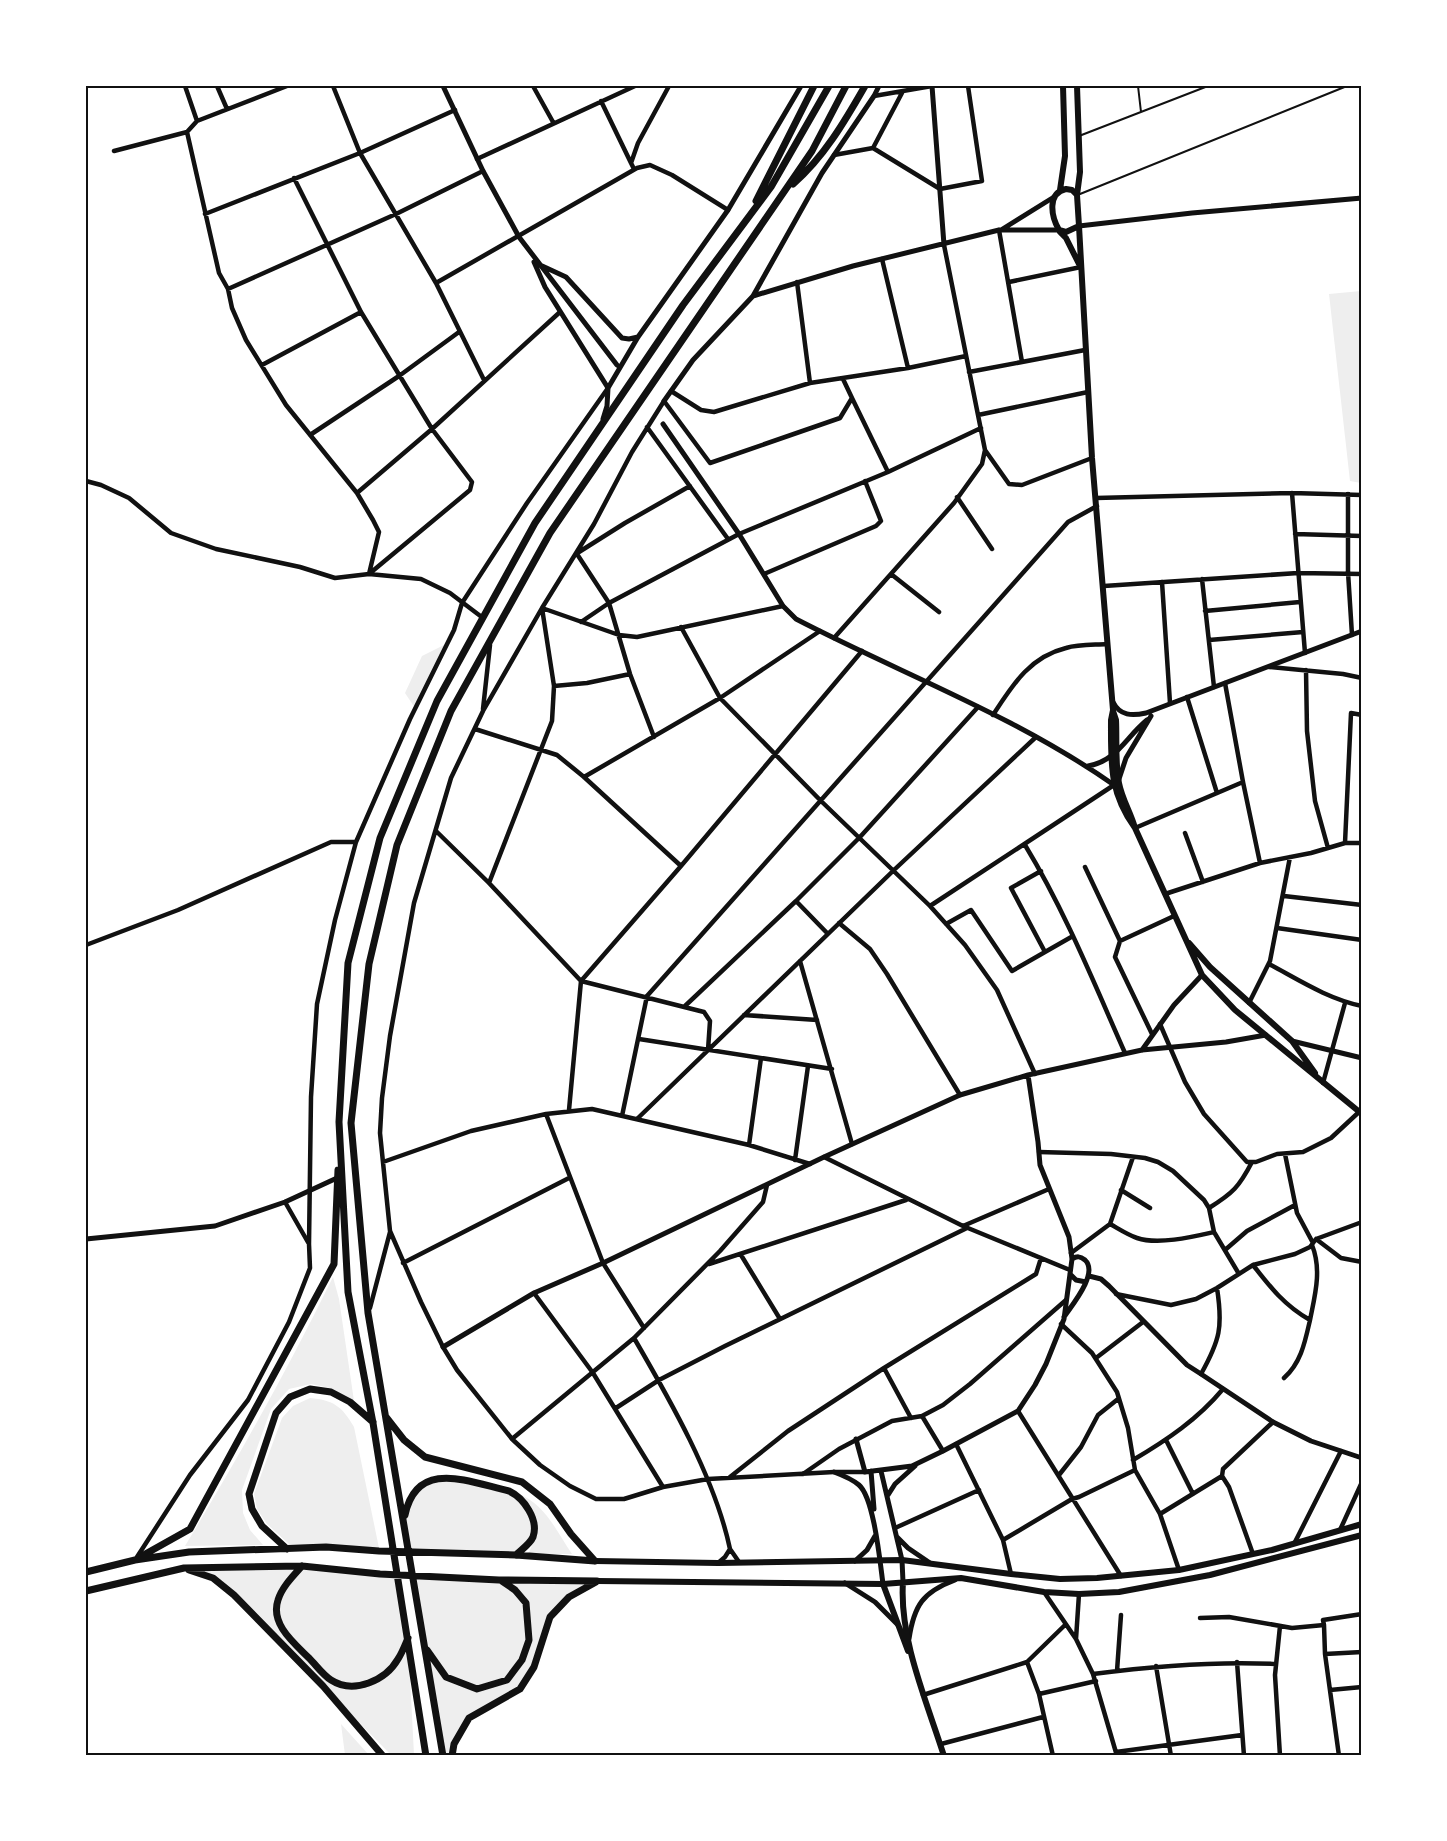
<svg xmlns="http://www.w3.org/2000/svg" width="1447" height="1841" font-family="Commissioner,sans-serif">
  <style>
    .green { fill: #eee }
    .lines { fill: none; stroke-linecap: round; stroke-linejoin: round }
    .service { stroke: #111; stroke-width: 2 }
    .minor { stroke: #111; stroke-width: 4.5 }
    .tertiary { stroke: #111; stroke-width: 5 }
    .secondary { stroke: #111; stroke-width: 6 }
    .trunk { stroke: #111; stroke-width: 7 }
    .neatline { fill: none; stroke: #111; stroke-width: 2 }
  </style>
  <rect width="100%" height="100%" fill="#fff"/>
  <path class="green" d="M1361,291H1362L1361,483L1350,481L1329,294Z
    M448,643L415,708L405,693L422,656Z
    M333,1277L339,1299L354,1401L330,1388L311,1384L289,1389L271,1409L242,1490L243,1513L250,1530L263,1545L185,1546C238,1458 288,1369 333,1277Z
    M310,1398C333,1400 342,1406 354,1427L379,1548L289,1544L267,1524L257,1509L254,1494L282,1418L293,1406Z
    M446,1477L509,1491L530,1512L533,1537L516,1555L408,1551L404,1520L416,1488Z
    M517,1493C546,1505 555,1529 572,1554H528C544,1523 538,1518 517,1493Z
    M302,1566L396,1575L408,1638L414,1755H391L234,1595L213,1578L184,1568Z
    M412,1575L597,1581L569,1597L550,1617L542,1642L520,1689L470,1718L452,1755L443,1756Z
    M341,1724L369,1755H345Z"/>
  <g class="lines">
    <path class="service" d="M1138,86L1141,112
      M1079,136L1208,86
      M1080,194L1347,86"/>
    <path class="minor" d="M185,86L197,121L187,132L219,273L228,289L232,308L246,340L286,405L357,493L373,520L379,532L369,574
      M217,86L227,109
      M333,86L360,153L436,283L484,380
      M533,86L553,122
      M903,91L873,148L940,189L982,181L968,86
      M874,96L932,86
      M601,101L631,163
      M197,121L287,86
      M114,151L187,132
      M834,155L873,148
      M477,159L635,86
      M634,169L631,163L638,143L669,86
      M294,178L361,312L432,429L472,482L470,490L369,574
      M205,214L360,153L455,110
      M999,230L1022,362
      M944,245L985,450L1009,484L1022,485L1092,458
      M882,259L908,368
      M797,282L810,383
      M1009,282L1081,267
      M436,283L637,168L650,165L672,175L728,210
      M228,289L396,214L483,171
      M262,365L361,312
      M969,372L1085,350
      M843,379L852,398L840,418L710,463L664,401L632,452L594,524L542,608L483,711L451,778L414,903L390,1036L382,1098L380,1133L390,1231L421,1302L443,1347L457,1370L512,1439L540,1465L570,1486L596,1499H624L663,1487L708,1479L834,1472H865
      M671,391L701,410L714,412L810,383L908,368L966,356
      M852,398L888,472
      M978,415L1088,392
      M647,427L728,539
      M310,435L399,376L459,332
      M86,481L101,485L129,498L171,533L216,549L300,567L335,578L369,574L421,579L450,593L483,618
      M357,493L432,429L560,312
      M1292,493L1305,653
      M1348,494V572L1352,635
      M957,497L992,549
      M1096,498L1292,493L1362,495
      M1295,534L1362,536
      M579,552L625,523L690,486
      M577,554L609,603L630,674L654,737
      M764,574L876,526L881,521L865,481
      M891,574L939,612
      M1202,579L1214,687
      M1162,582L1170,703
      M1104,586L1298,573L1362,574
      M542,608L619,635L637,637L783,606
      M1205,611L1300,602
      M581,622L609,603L739,534L888,472L981,428
      M681,627L720,698L821,801L930,906L965,945L997,990L1035,1074
      M834,638L954,503L982,464L985,450
      M1209,640L1303,632
      M1269,667L1343,674L1362,678
      M1306,670L1307,731L1315,801L1328,848
      M1225,683L1243,782L1260,863
      M554,686L587,683L630,674
      M1187,697L1217,793
      M483,709L490,645
      M993,715C1012,686 1029,657 1066,648C1079,644 1094,645 1107,644
      M475,729L557,755L584,777L681,866
      M584,777L720,698L820,631
      M1135,828L1243,782
      M436,831L489,883L581,981L704,1012L710,1021L708,1050
      M1185,833L1203,882
      M1345,843L1351,713L1362,715
      M1025,845C1065,911 1094,983 1125,1053
      M1085,867L1120,941L1115,957L1152,1034
      M1041,871L1011,888L1045,952L1073,936
      M489,883L552,721L554,686L542,608
      M1165,894L1260,863L1311,853L1345,843H1362
      M1284,896L1362,905
      M796,901L828,934
      M930,906L1114,785
      M839,923L870,949L887,974L960,1095
      M946,924L971,910L1012,971L1045,952
      M1277,928L1362,940
      M1120,941L1174,916
      M86,945L178,910L331,842H356
      M800,961L852,1144
      M1269,964C1299,980 1328,999 1362,1006
      M1249,1003L1270,961L1290,857
      M685,1006L796,901L860,837L978,707
      M744,1015L817,1020
      M1160,1024L1185,1082L1204,1114L1247,1162H1256L1277,1154L1303,1152L1331,1138L1359,1112
      M639,1039L832,1069
      M1323,1083L1345,1003
      M569,1110L581,981L681,866L862,651
      M546,1114L603,1263L644,1328
      M622,1116L647,996L1068,522L1097,506
      M637,1119L894,870L1036,737
      M749,1145L761,1058
      M1039,1152L1111,1154L1145,1158L1158,1162L1173,1171L1204,1200L1209,1208L1214,1232L1239,1274
      M1285,1154L1297,1213L1313,1243
      M824,1157L963,1226L1070,1270
      M795,1160L808,1066
      M383,1162L471,1131L546,1114L592,1109L749,1145L810,1164
      M1121,1190L1150,1208
      M1209,1208C1233,1193 1239,1187 1252,1162
      M1110,1224C1119,1229 1128,1235 1137,1238C1158,1245 1192,1237 1214,1232
      M963,1226L1049,1189
      M1316,1239L1341,1258L1362,1262
      M309,1244L311,1097L317,1004L335,920L356,842L410,719L454,630L462,603L527,503L608,388
      M1225,1250L1247,1231L1295,1205
      M1071,1253L1110,1224L1133,1157
      M741,1255L780,1319
      M403,1263L569,1178
      M709,1264L906,1200
      M1253,1265C1270,1287 1285,1306 1310,1320C1305,1342 1301,1363 1284,1378
      M534,1293L593,1373L663,1487
      M1116,1294L1171,1305L1196,1299L1217,1288L1253,1265L1295,1254L1310,1247L1316,1239L1362,1222
      M370,1308L390,1232
      M1310,1320C1315,1295 1322,1270 1312,1245
      M1061,1324L1092,1353L1117,1392L1128,1428L1135,1470L1160,1514L1179,1570
      M634,1338C670,1400 715,1478 730,1549L725,1557L718,1563
      M1096,1358L1143,1322
      M884,1368L911,1418
      M1201,1374C1220,1340 1223,1327 1217,1288
      M616,1408L659,1380L725,1346L967,1228
      M1018,1411L1121,1576
      M922,1416L943,1451
      M512,1439L634,1338L720,1251L763,1202L767,1185
      M1166,1440L1193,1494
      M956,1444L1003,1540L1011,1574
      M1133,1460C1167,1440 1198,1419 1223,1389
      M803,1474L839,1449L892,1421L922,1416L943,1405L970,1384L1066,1300
      M1059,1475L1081,1447L1098,1415L1118,1399
      M730,1477L788,1431L884,1368L1036,1274L1041,1258
      M1160,1514L1222,1476
      M895,1528L979,1490
      M1340,1530L1362,1482
      M1003,1540L1072,1499L1079,1497L1135,1470
      M1295,1542L1341,1451
      M730,1549L739,1562
      M1253,1554L1229,1487L1222,1476L1223,1469L1273,1422
      M137,1557L190,1475L248,1400L289,1322L310,1268L309,1244L285,1202
      M1044,1592L1076,1639L1093,1674L1117,1756
      M1200,1618L1229,1617L1292,1628L1324,1625L1325,1654L1339,1756
      M1324,1625L1323,1620L1362,1614
      M1280,1626L1275,1675L1280,1756
      M1076,1639L1079,1594
      M1325,1654L1362,1652
      M1027,1662L1039,1694L1053,1756
      M1237,1662L1244,1756
      M1156,1666L1171,1756
      M1117,1671L1121,1615
      M1093,1674C1154,1666 1215,1661 1276,1664
      M1330,1690L1362,1687
      M1039,1694L1096,1681
      M923,1695L1027,1662L1065,1625
      M941,1744L1043,1717
      M1116,1752L1242,1735"/>
    <path class="tertiary" d="M443,86L483,171L519,237L617,365
      M932,86L944,245
      M1079,226L1192,213L1362,198
      M1001,230L1054,197
      M534,262L545,287L608,388
      M540,265L566,277L622,338L629,339L638,337
      M753,296L822,173L874,96L879,86
      M664,401L693,360L753,296L853,266L999,230H1059
      M603,419L607,406L608,388L638,337L728,210L801,86
      M663,424L739,534L783,606L796,619C902,674 1016,716 1114,785L1118,782L1126,758L1151,716
      M1113,702C1120,716 1132,716 1146,713L1362,631
      M1088,766C1117,761 1125,738 1147,720
      M1292,1041L1362,1058
      M1142,1050L1174,1005L1202,975
      M86,1239L215,1226L285,1202L337,1178
      M1070,1274L1076,1280L1086,1282
      M1089,1276L1101,1279L1109,1286L1187,1365L1201,1374L1273,1422L1311,1441L1362,1458
      M1064,1317C1072,1305 1099,1273 1085,1260C1080,1256 1077,1256 1072,1259
      M443,1347L534,1293L603,1263L824,1157L960,1095L1028,1075L1142,1050L1226,1042L1266,1035
      M856,1439L865,1472L912,1466L943,1451L1018,1411L1035,1385L1046,1364L1064,1319L1072,1259L1069,1237L1040,1165L1038,1142L1028,1075
      M871,1471L874,1509
      M881,1471L902,1560L903,1582
      M834,1472C842,1475 852,1479 859,1485C874,1498 880,1562 883,1584
      M888,1495L895,1484L915,1466
      M897,1537L908,1548L930,1563
      M855,1561L867,1550L875,1536
      M845,1583L875,1602L898,1625
      M909,1639C914,1605 923,1592 955,1580"/>
    <path class="secondary" d="M1066,189L1072,190L1077,195L1079,226L1066,232L1059,230C1051,216 1047,193 1066,189Z
      M1060,190L1065,156L1063,86
      M1077,195L1080,172L1077,86
      M1079,226L1092,458L1113,710L1111,720C1111,763 1109,792 1135,828
      M1060,232L1066,238L1079,264
      M1113,711L1116,720C1117,740 1115,764 1119,783C1122,799 1131,813 1135,828L1202,975L1235,1010L1362,1114
      M1189,943L1210,967L1292,1041L1315,1073
      M595,1561L718,1563L902,1560L1011,1574L1060,1579L1097,1578L1179,1570L1272,1550L1362,1524
      M597,1581L883,1584L961,1578L1044,1592L1079,1594L1119,1592L1210,1575L1362,1535
      M903,1582C899,1639 927,1702 944,1756
      M883,1584L908,1651"/>
    <path class="trunk" d="M793,184C824,157 845,121 865,86
      M756,201L814,86
      M386,1417L404,1440L425,1457L522,1482L550,1504L571,1534L595,1561
      M405,1515C417,1458 469,1482 509,1491C524,1498 539,1520 533,1537C530,1544 521,1550 516,1555
      M287,1549L262,1526L252,1509L249,1494L276,1413L290,1397L310,1389L331,1392L350,1402L373,1422
      M140,1557L190,1529L334,1264L338,1170
      M302,1566C293,1576 282,1587 278,1600C270,1624 294,1643 309,1658C316,1665 323,1675 331,1680C354,1695 386,1680 398,1659C402,1653 405,1645 408,1638
      M189,1570L213,1578L234,1595L323,1686L383,1756
      M86,1572L135,1560L189,1552L326,1547L379,1551L516,1555L595,1561
      M86,1591L184,1568L302,1566L380,1574L499,1580L597,1581
      M427,1650L446,1677L477,1689L507,1680L522,1660L529,1640L526,1603L515,1590L502,1581
      M426,1756L373,1423L348,1292L339,1122L348,963L380,838L437,701L535,523L683,305L771,187L829,86
      M443,1756L368,1313L351,1123L369,964L397,845L451,711L550,533L812,151L846,86
      M452,1756L454,1744L469,1718L520,1689L534,1667L550,1617L569,1597L596,1582"/>
  </g>
  <rect width="1447" height="1841" fill="none" stroke="#ffffff" stroke-width="174"/>
  <rect x="87" y="87" width="1273" height="1667" class="neatline"/>
</svg>
